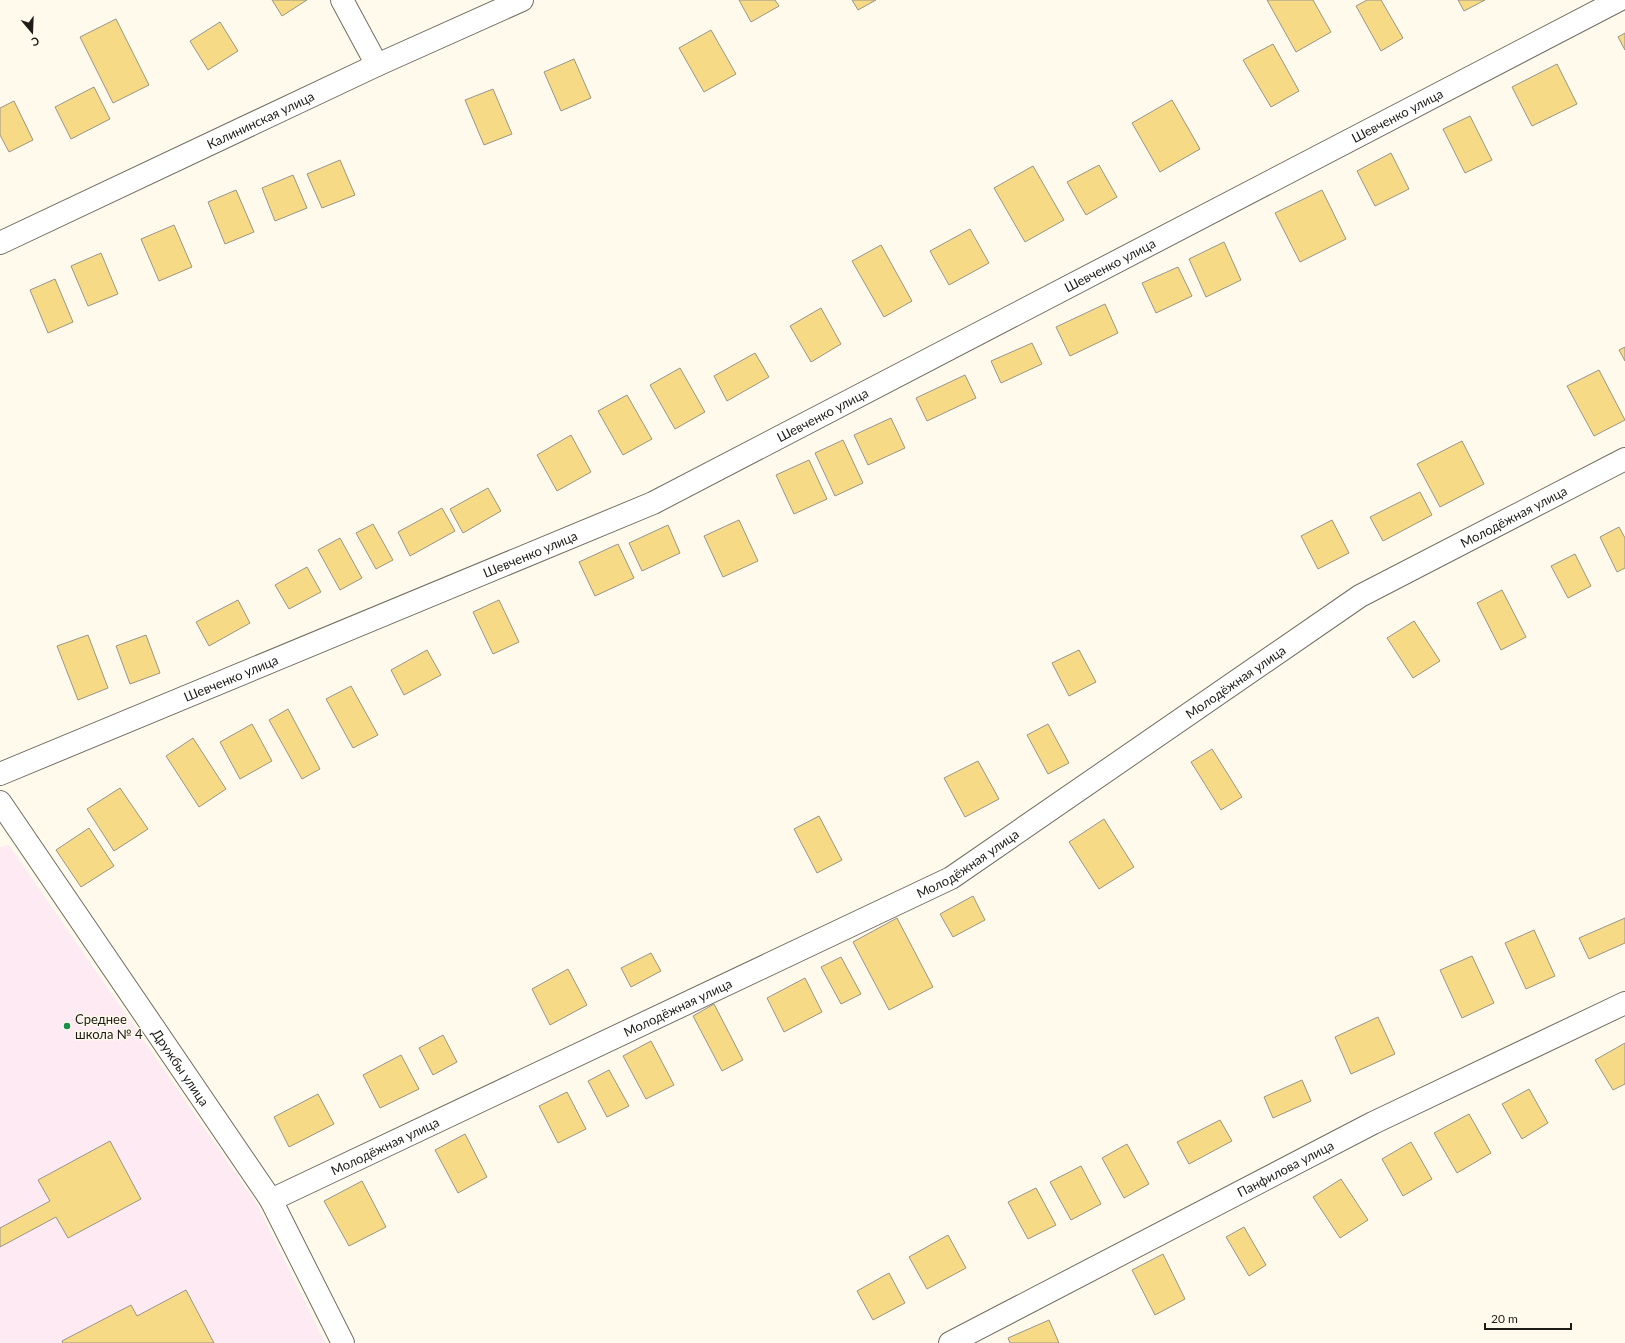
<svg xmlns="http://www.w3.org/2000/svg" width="1625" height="1343" font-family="Lato,sans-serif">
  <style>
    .education { fill: #feeaf2 }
    .building { fill: #f6da86; stroke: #999588 }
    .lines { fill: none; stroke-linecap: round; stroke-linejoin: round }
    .minor-casing { stroke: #726e62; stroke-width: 24 }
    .minor { stroke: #fff; stroke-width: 22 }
    .poi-dot { fill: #188f4a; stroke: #fffaec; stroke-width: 1.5 }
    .labels { text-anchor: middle; stroke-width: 3; stroke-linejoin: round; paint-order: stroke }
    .street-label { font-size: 13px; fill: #1e1c17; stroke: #fffaec }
    .poi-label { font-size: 13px; fill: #1e1c17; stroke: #fffaec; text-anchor: start }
  </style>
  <rect width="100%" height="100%" fill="#fffaec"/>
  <path class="education" d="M9,845L258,1206L325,1343H0V847Z"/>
  <path class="building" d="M272,0H307L282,16Z
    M739,0H775L779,6L751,22Z
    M852,0H876L858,10Z
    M1267,0H1313L1331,32L1296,52Z
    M1367,0H1381L1403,38L1381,51L1356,6Z
    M1458,0H1485L1464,11Z
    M116,19L149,85L113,103L80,37Z
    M220,22L238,51L208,70L190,41Z
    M711,30L736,74L704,92L679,48Z
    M1625,33V50L1618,37Z
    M1273,44L1299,91L1271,107L1243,60Z
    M574,59L591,98L561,111L544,72Z
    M1557,64L1577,104L1532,126L1512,87Z
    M94,87L110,119L71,139L55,107Z
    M493,89L512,134L484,145L465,100Z
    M1172,100L1200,149L1160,172L1132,123Z
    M14,101L33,140L9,152L0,135V108Z
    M1470,116L1492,160L1465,173L1443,129Z
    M1391,153L1409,189L1375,206L1357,171Z
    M340,160L355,195L322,208L307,174Z
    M1099,165L1117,197L1086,215L1067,182Z
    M1033,166L1064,220L1025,242L994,188Z
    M293,175L307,208L275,221L262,188Z
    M236,190L254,232L225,244L208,202Z
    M1322,190L1346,239L1300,262L1275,213Z
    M174,225L192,267L159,281L141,239Z
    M970,229L989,263L949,285L930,251Z
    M1224,242L1241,280L1206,297L1189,259Z
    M881,245L912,301L884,317L852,261Z
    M101,253L118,294L88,306L71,266Z
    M1178,267L1192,296L1156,313L1142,283Z
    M55,279L73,322L48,333L30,290Z
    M1105,304L1118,333L1070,356L1056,327Z
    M821,308L841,344L811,362L790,326Z
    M1032,343L1042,364L1001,383L991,361Z
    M1625,347V361L1619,350Z
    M755,353L769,377L727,401L714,376Z
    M680,368L705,412L675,429L650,385Z
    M1599,370L1625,420L1594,436L1567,386Z
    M965,375L976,398L927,421L916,398Z
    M627,395L652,439L623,455L598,411Z
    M891,418L905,448L868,465L854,435Z
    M571,435L591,472L557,491L537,455Z
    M843,440L863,483L835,496L815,453Z
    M1462,441L1484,484L1440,507L1417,464Z
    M809,460L827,499L794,514L776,475Z
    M488,488L501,511L463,533L450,509Z
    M1420,492L1432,515L1383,541L1370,517Z
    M442,508L455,531L410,556L398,532Z
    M739,520L758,561L723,577L704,536Z
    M1332,520L1349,553L1318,569L1301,536Z
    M373,524L393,560L376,569L356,533Z
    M668,525L680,553L642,571L629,543Z
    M1619,527L1625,538V568L1617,572L1600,537Z
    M340,538L362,578L340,590L318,550Z
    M618,544L634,578L595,596L579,562Z
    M1575,554L1591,586L1568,598L1551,566Z
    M307,567L321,592L289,609L275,585Z
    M1502,590L1526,637L1501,650L1477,603Z
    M238,600L250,623L209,646L196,622Z
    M499,600L519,642L493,654L473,612Z
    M1414,621L1440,661L1413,678L1387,638Z
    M88,635L108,688L78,700L57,646Z
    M146,635L160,673L130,684L116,646Z
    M427,650L441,675L404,695L391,670Z
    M1079,650L1096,682L1069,696L1052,663Z
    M351,686L378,735L353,748L326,699Z
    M288,709L320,769L302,779L269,720Z
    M252,724L272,761L240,779L220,742Z
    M1048,724L1069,763L1048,774L1027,735Z
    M193,738L226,789L199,807L166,756Z
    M1212,749L1242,797L1221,810L1191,762Z
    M978,761L999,799L965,817L944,778Z
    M120,788L148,829L114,851L87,809Z
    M819,816L842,860L817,873L794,829Z
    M1104,819L1134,867L1099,889L1069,842Z
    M89,828L114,866L81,887L56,850Z
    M973,896L985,920L953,937L940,914Z
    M897,918L933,987L889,1010L853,942Z
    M1625,918V943L1589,959L1579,938Z
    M1534,930L1555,976L1526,989L1505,943Z
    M651,953L661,971L631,987L621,968Z
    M1472,956L1494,1003L1462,1018L1440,970Z
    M841,957L861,994L841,1004L821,967Z
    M568,969L587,1005L550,1025L532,989Z
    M805,978L822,1012L784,1032L767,998Z
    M714,1004L743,1060L722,1071L693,1016Z
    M1378,1017L1395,1054L1351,1074L1335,1037Z
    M443,1035L457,1062L433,1075L419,1048Z
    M651,1041L674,1085L646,1099L623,1056Z
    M1625,1043V1084L1613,1090L1595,1060Z
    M401,1055L419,1089L380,1108L363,1075Z
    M609,1070L629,1106L607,1117L588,1081Z
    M1302,1080L1311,1101L1273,1118L1264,1097Z
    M1529,1089L1548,1123L1522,1139L1502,1104Z
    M567,1092L586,1129L558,1143L539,1106Z
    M318,1094L334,1124L289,1147L274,1117Z
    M1469,1114L1491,1153L1457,1173L1434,1133Z
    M1220,1120L1232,1141L1189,1164L1177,1142Z
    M465,1134L487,1177L458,1193L435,1150Z
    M110,1141L141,1199L68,1238L56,1217L0,1247V1228L50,1201L38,1180Z
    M1411,1142L1432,1179L1403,1196L1382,1159Z
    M1127,1144L1149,1184L1124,1198L1102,1158Z
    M1081,1166L1101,1204L1071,1220L1050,1182Z
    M1341,1179L1368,1220L1340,1238L1313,1197Z
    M362,1181L386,1227L349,1246L324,1201Z
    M1036,1188L1056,1225L1028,1239L1008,1202Z
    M1244,1227L1266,1265L1249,1276L1226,1237Z
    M948,1235L966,1268L927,1289L909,1257Z
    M1163,1254L1185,1299L1155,1315L1132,1270Z
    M889,1273L905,1303L873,1320L857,1291Z
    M186,1290L214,1343H63L62,1341L131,1305L137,1316Z
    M1049,1320L1059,1343H1010L1008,1338Z"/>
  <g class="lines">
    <defs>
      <g id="minor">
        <path d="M342,0L377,65"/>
        <path id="s1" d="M0,243L377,65L522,0"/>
        <path id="s2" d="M0,774L653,503L1619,0"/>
        <path id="s3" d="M0,802L271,1200L343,1343"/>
        <path id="s4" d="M271,1200L951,878L1360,596L1625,459"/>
        <path id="s5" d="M950,1343L1373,1123L1625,1003"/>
      </g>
    </defs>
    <use href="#minor" class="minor-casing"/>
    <use href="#minor" class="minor"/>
  </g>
  <circle class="poi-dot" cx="67" cy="1026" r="4"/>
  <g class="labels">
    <g class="street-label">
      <text dy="5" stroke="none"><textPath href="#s2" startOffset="1546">Шевченко улица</textPath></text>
      <text dy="5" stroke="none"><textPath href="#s1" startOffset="288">Калининская улица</textPath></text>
      <text dy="5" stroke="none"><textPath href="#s2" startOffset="1222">Шевченко улица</textPath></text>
      <text dy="5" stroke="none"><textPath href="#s2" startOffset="898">Шевченко улица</textPath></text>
      <text dy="5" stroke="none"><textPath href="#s4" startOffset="1422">Молодёжная улица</textPath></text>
      <text dy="5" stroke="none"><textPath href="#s2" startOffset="574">Шевченко улица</textPath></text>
      <text dy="5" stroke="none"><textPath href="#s2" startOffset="250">Шевченко улица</textPath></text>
      <text dy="5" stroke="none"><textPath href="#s4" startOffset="1098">Молодёжная улица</textPath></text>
      <text dy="5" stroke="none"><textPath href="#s4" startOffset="774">Молодёжная улица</textPath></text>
      <text dy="5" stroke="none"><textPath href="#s4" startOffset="450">Молодёжная улица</textPath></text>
      <text dy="5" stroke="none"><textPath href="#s3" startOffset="321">Дружбы улица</textPath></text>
      <text dy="5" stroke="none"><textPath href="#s4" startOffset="126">Молодёжная улица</textPath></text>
      <text dy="5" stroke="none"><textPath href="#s5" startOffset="378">Панфилова улица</textPath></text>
    </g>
    <g class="poi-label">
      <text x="75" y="1024">Среднее<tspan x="75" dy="15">школа № 4</tspan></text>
    </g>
  </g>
  <g transform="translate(32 32) rotate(161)" stroke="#fffaec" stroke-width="3" paint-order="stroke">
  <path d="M0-3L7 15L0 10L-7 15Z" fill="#1e1c17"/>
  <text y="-6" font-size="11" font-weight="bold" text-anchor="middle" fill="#1e1c17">С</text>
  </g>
  <path d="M1485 1323v6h86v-6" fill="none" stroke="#1e1c17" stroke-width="2"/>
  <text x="1491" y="1323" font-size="12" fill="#1e1c17" stroke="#fffaec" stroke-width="3" paint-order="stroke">20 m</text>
</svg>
